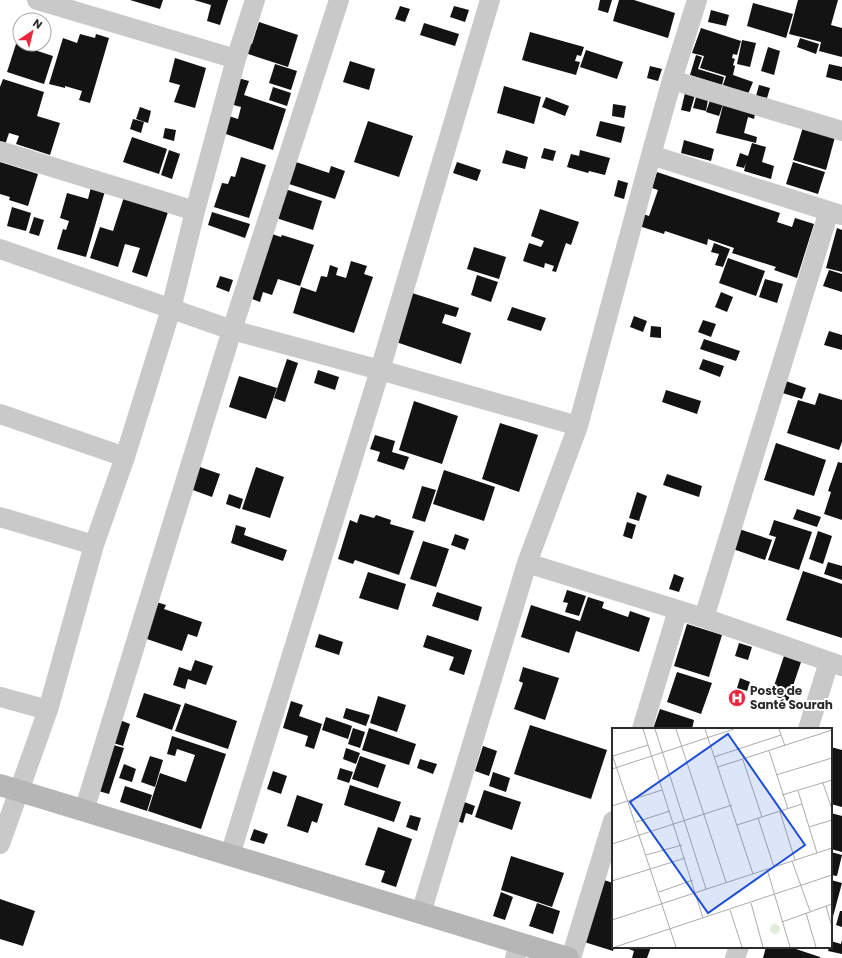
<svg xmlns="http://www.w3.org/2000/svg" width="842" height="958" font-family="Poppins,sans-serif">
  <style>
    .building { fill: #131313 }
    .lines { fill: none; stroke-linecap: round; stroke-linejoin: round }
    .street { stroke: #c9c9c9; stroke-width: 20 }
    .secondary { stroke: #b6b6b6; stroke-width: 22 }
    .labels { text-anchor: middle; stroke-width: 4; stroke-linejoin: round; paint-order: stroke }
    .poi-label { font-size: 12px; font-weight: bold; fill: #2c2c2c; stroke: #fff; text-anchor: start }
    .inset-road { fill: none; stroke: #ababab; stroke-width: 1 }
    .view { fill: #1d4ed8; fill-opacity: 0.15; stroke: #1d4ed8; stroke-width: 2 }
    .inset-edge { fill: none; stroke: #2c2c2c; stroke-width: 2 }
  </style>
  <rect width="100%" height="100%" fill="#fff"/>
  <path class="building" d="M130,0H163L160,9Z
    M194,0H228L220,25L207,21L211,5Z
    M600,0H612L608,13L598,10Z
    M619,0H634L675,13L668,38L613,21Z
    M798,0H838L831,25L842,28V57L819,51L821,42L789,34Z
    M753,3L793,14L786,38L747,26Z
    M400,6L410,9L405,22L395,19Z
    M454,6L469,10L465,22L450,17Z
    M711,10L729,15L726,26L708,22Z
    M259,22L298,35L288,67L245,53L248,43L252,44Z
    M424,23L459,34L455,46L420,35Z
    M701,28L741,41L737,55L733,54L732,58L735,59L733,65L735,66L733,75L753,82L748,94L723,85L726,76L700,68L704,56L692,53Z
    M530,32L584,47L581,56L577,55L575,61L580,62L576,75L522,60Z
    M80,34L95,38L96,34L109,38L90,103L79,100L82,91L65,86V88L49,84L63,38L77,43Z
    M800,38L819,44L816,54L797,47Z
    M742,40L756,43L750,67L737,64Z
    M16,44L53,56L44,84L7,72Z
    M768,47L780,51L774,75L761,71Z
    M586,50L623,62L617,79L580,67Z
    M696,55L702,57L698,69L724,77L722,85L690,75Z
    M175,58L206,68L195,108L174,102L180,85L169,82Z
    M350,61L375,69L369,90L343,82Z
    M275,64L297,71L291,90L269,83Z
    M829,64L842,67V81L826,77Z
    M650,66L662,69L658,81L647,78Z
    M238,78L249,81L244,95L286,109L273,150L220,132L226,115L238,119L241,107L230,104Z
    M3,79L44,92L37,116L60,123L50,155L16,144L19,136L9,133L5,145L0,143V87Z
    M759,85L770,88L767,98L756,96Z
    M504,86L541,97L534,124L497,113Z
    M273,87L291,93L287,106L269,100Z
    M685,93L695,95L690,112L681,110Z
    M546,97L569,106L565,116L542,107Z
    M696,97L708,100L706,111L693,108Z
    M710,100L723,104L719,116L706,112Z
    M613,104L626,106L624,118L612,116Z
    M723,105L755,114L754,119L748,117L744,133L757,137L756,143L716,133Z
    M140,107L151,111L148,123L136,119Z
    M133,119L144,122L141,133L130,129Z
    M368,121L413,136L399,177L354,162Z
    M600,121L625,127L621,143L596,136Z
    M803,127L835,137L826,170L793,160Z
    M165,128L176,130L174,141L163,138Z
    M132,137L167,149L159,174L123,162Z
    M684,140L714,149L711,161L681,153Z
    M752,143L766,147L762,162L774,166L771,179L744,171L746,163L744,168L736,166L740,153L748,156Z
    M544,148L556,151L553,161L541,158Z
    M169,150L180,154L172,179L161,175Z
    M506,150L528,157L525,169L502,163Z
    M580,150L610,158L605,175L589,171L588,173L567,167L571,154L579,156Z
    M241,157L266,165L249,218L214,207L222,183L228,184L231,176L235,177Z
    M290,160L329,173L331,166L345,171L335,199L283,182Z
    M0,162L38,174L28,206L9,200L10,197L0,194Z
    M457,162L481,170L477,181L453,173Z
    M793,162L825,172L818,194L786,184Z
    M657,172L780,213L777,222L792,227L795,218L814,224L797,278L774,270L776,267L732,253L734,248L708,239L707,245L665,231L664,234L639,226L643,214L649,216L658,190L652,188Z
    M618,180L628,183L624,199L614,196Z
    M91,187L105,191L86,257L57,249L63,229L66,230L69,221L60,218L67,193L88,199Z
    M282,188L322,201L313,230L273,217Z
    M124,197L168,212L147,277L132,272L140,248L125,244L118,267L90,258L100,227L113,231Z
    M12,207L31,213L26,231L7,226Z
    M540,209L579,222L571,245L566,243L556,272L552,271L554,266L545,263L544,268L523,261L529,243L541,247L544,241L531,236Z
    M212,212L250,224L245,238L208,225Z
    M34,217L44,220L39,236L29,233Z
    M837,228L842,230V272L826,268Z
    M269,233L281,237L282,235L314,245L300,286L278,279L272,295L263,292L260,302L247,297Z
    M714,243L730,249L723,267L715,265L719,254L711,252Z
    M474,247L506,257L499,279L467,269Z
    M728,258L765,271L756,296L719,283Z
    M351,261L367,266L364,274L373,277L354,333L293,313L301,287L316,292L321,276L327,277L330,265L338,268L336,275L346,278Z
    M829,270L842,274V292L823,286Z
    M477,275L498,282L491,302L471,295Z
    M220,276L233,280L229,292L216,287Z
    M765,279L783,284L777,303L759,297Z
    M721,292L733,297L727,312L715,307Z
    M412,293L459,308L456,317L445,314L442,323L471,333L461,364L396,342Z
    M512,307L546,318L541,331L507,320Z
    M634,316L647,321L643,332L630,327Z
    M703,320L716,324L711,337L698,332Z
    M651,326L661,327V338L650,337Z
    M829,331L842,335V350L824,345Z
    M704,339L740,351L736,361L700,349Z
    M287,359L298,363L285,402L274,398Z
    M703,359L724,366L720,377L699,369Z
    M318,370L339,377L335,390L314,383Z
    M239,376L277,388L266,419L229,407Z
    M780,379L806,388L802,399L776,391Z
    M666,390L701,401L697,414L662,402Z
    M819,393L842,400V442L839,450L787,433L798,400L815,405Z
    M414,401L458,416L442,464L399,450Z
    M500,423L538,435L519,492L482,479Z
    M375,435L395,441L392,452L409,457L404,470L377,461L380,452L370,449Z
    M776,443L826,460L814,496L764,480Z
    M838,462L842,463V520L824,514L831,492L828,491Z
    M197,466L220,474L212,497L190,489Z
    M256,467L284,477L270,518L242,509Z
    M444,470L495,487L484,521L433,504Z
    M667,474L702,486L699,497L663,485Z
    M422,486L436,490L425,522L412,518Z
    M637,492L647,496L639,521L629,518Z
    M229,494L243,499L240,509L226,504Z
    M797,509L821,517L817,527L793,519Z
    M360,514L374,518L376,515L391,520L390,524L414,531L399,575L355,560L353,564L338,559L350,520L357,523Z
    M774,520L812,532L799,570L768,560L776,537L769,535Z
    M627,522L636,525L632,539L623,536Z
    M236,525L246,528L244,535L287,550L283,561L231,543Z
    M736,528L772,540L765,560L730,548Z
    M818,531L832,536L823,564L809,559Z
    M455,534L469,539L465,550L451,545Z
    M423,541L449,549L436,587L410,579Z
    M828,562L842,566V580L824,574Z
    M803,571L842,584V638L786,620Z
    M368,572L406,584L398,610L359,598Z
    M674,574L684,578L679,592L669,589Z
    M567,590L586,596L579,616L565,612L568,603L563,602Z
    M437,592L482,607L478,621L432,606Z
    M588,597L604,602L602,608L628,617L630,611L650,618L639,652L576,631L569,653L521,637L531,605L580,621Z
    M153,601L166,605L164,609L202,622L197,637L188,634L182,651L141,637Z
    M687,624L722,635L709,677L674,666Z
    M319,634L343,642L339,655L315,647Z
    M427,635L472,650L464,675L449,670L454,657L423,647Z
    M739,643L752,647L748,660L735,656Z
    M784,656L801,662L788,701L771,695Z
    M195,660L213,666L206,685L188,679L185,689L173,685L179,667L191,671Z
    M523,667L559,678L545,720L514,709L523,683L519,681Z
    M677,672L712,683L701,714L667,702Z
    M740,678L750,682L747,691L737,688Z
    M144,693L181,705L172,730L136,717Z
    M378,696L406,705L397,732L370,723Z
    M291,701L303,705L299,716L322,724L314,749L305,746L308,736L283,728Z
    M185,703L237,721L228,749L175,731Z
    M346,708L370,715L366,726L343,718Z
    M660,709L694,720L692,729H653Z
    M326,717L352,726L348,739L322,730Z
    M117,719L130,724L123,746L110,742Z
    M530,725L607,750L591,799L514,774Z
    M353,728L365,732L360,748L348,744Z
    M369,728L416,744L409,765L362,750Z
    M172,736L226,754L201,829L148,811L160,773L186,782L195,755L177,749L175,756L167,754Z
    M110,744L124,748L109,794L95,790Z
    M483,746L497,751L489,776L475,771Z
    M831,747L842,750V807L831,804Z
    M346,748L360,753L356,764L343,759Z
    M150,756L163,760L155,787L141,782Z
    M360,756L386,765L378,788L352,779Z
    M420,759L437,764L433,774L417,768Z
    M124,764L136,769L132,782L119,778Z
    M340,768L353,772L349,783L337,779Z
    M273,771L287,776L281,794L267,789Z
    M493,772L510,778L506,792L489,786Z
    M350,785L401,802L394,822L344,805Z
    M125,786L152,795L147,811L120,802Z
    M484,790L521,802L512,830L475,817Z
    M297,795L323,804L317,823L312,821L308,833L287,826Z
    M459,800L475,806L472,815L466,813L463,823L453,820Z
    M831,813L842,816V852L831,849Z
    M410,815L421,818L417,831L406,827Z
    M378,827L412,839L396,887L381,882L385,871L365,865Z
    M254,829L268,834L264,844L250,840Z
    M831,852L842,855L837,876L831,875Z
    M511,856L564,873L552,907L501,890Z
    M601,879L613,883V947H614L613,951L581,941Z
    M831,880L842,883L831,924Z
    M501,892L513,897L505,920L493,916Z
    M0,899L35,911L23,946L0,939Z
    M537,903L560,911L553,934L529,926Z
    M840,911H842V927L836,925Z
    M842,940V954L828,951L829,947H831V941L841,944Z
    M623,947H651L647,958H632L634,951Z
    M766,947H790L820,957V958H763Z"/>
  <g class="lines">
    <path class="street" d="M37,0L236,59
      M672,80L842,131
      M0,151L195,211
      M651,155L841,215
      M0,249L232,330L380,370L578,426
      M0,414L125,457
      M0,517L94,545
      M527,563L704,618L842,666
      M704,618L829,211
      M0,697L48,710
      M642,729L678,610
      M808,729L829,662
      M84,811L232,330L339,0
      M0,844L48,710L94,545L125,457L171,309L195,211L236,59L255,0
      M230,855L380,370L490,0
      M421,913L527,563L578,426L651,155L672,80L697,0
      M515,958L520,943
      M571,958L613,821
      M735,958L739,947"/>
    <path class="secondary" d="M0,785L568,958"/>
  </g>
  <defs>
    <symbol id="hospital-disc" viewBox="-11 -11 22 22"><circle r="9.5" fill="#ed253c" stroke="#fff"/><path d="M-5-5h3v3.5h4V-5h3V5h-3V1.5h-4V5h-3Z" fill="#fff"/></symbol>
  </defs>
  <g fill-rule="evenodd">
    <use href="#hospital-disc" x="727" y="688" width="20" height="20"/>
  </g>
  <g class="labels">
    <g class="poi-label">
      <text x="750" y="695">Poste de<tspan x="750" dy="14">Santé Sourah</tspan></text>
    </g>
  </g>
  <g transform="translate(612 728)">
    <rect width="220" height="220" fill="#fff"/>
    <path d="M158 201a5 5 0 1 1 10 0a5 5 0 1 1-10 0Z" fill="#e3ebd9"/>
    <path class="inset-road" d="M31,1L91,190M43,1L94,161M64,1L114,154M93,1L141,146M167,1L173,18M157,23L176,81M0,26L64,219M1,28L36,17M102,29L169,7M131,32L150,89M106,39L220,2M0,41L122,1M164,47L220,30M211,55L220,81M186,63L205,125M170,67L220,52M0,78L50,62M168,84L183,132M146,90L162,139M24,94L58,83M125,97L190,76M197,99L220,92M0,116L120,77M34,127L70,117M180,133L198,183M155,141L178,219M0,153L73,130M47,164L81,152M139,175L151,219M214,178L220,199M118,182L130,219M194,185L204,219M0,192L220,120M170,194L220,176M3,219L220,147"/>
    <path class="view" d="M116,6L193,117L96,185L18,74Z"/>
    <rect width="220" height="220" class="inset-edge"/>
  </g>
  <g transform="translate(32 32) rotate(35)"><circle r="19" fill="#ffffff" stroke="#ababab"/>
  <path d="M0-3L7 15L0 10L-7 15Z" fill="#ed253c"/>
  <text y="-6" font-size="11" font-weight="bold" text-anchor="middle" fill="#2c2c2c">N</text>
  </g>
</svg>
